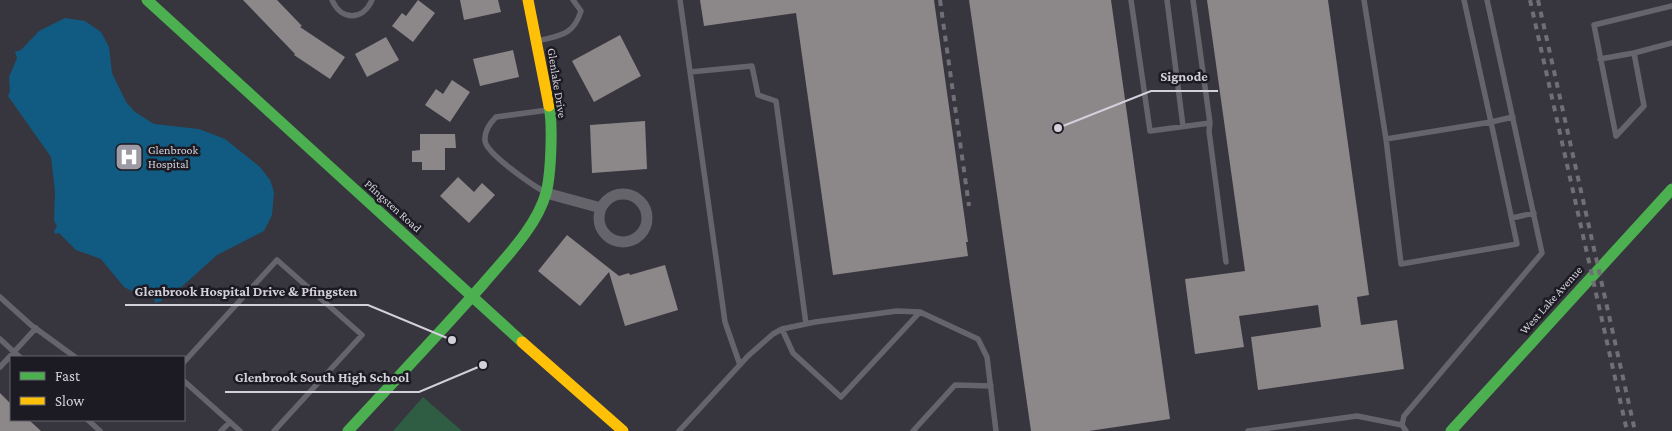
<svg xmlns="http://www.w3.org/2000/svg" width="1672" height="431" font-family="'Crimson Pro',serif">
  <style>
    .green { fill: #2e5d43 }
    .water { fill: #115b82 }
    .building { fill: #8c8789 }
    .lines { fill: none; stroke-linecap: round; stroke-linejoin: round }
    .lane { stroke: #66646b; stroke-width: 5.5 }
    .street { stroke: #66646b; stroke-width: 11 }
    .fast { stroke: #4caf50; stroke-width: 11 }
    .slow { stroke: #ffc107; stroke-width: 11 }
    .rail { stroke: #716f75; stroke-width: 4; stroke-dasharray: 6 6; stroke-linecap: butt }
    .labels { text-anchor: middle; stroke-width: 5; stroke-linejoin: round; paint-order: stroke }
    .street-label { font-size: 12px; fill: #d3d0db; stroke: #1c1a22 }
    .poi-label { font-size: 12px; fill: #d3d0db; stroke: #1c1a22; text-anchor: start }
    .leader { fill: none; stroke: #d3d0db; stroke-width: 2 }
    .callout-dot { fill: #d3d0db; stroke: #1c1a22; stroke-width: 2 }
    .callout-label { font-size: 14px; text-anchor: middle; font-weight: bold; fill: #d3d0db; stroke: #1c1a22; stroke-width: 5; stroke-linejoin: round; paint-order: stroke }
  </style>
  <rect width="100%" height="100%" fill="#37353e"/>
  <path class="green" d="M423,397L462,431H393Z"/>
  <path class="water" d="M65,18L85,21L101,32L109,47L112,73L126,102L135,112L154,124L199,129L225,139L260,167L270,180L274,192L272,215L264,231L217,255L177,291L161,297L162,301L155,303L154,297H144L124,287L101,259L76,250L59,233L55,234L54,231L57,226L54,221L55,191L51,157L8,96L10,91L9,77L17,58L15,52L21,50L39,31Z"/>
  <path class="building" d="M243,0H277L302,26L300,27L345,57L330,79L294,55L295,54Z
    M418,0L435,13L413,42L392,26L402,13L406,16Z
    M460,0H498L501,12L464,20Z
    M700,0H934L968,242H966L968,256L833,275L796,13L704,26Z
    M969,0H1111L1170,419L1089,431H1031Z
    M1207,0H1328L1369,295L1357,297L1361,325L1397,320L1404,369L1258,390L1251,337L1321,327L1318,305L1239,316L1244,347L1195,354L1185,279L1245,271Z
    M620,35L641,76L594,102L572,61Z
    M386,37L399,60L367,77L355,54Z
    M513,50L519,77L480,86L473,59Z
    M452,80L470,92L450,122L425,105L436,89L443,94Z
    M645,121L647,169L592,173L590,125Z
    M420,134H455L456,148H445V170H422V162H412V151L420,150Z
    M458,177L474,192L482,183L495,195L469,223L440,196Z
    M567,235L619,276L629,273L630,275L665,265L678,310L625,326L609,272L580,306L538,271Z
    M0,393L11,404V420H29L41,431H0Z"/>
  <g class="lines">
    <path class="lane" d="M332,0C341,21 363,21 372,0
      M680,0L725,322L740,365
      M1131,0L1150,131L1210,123L1193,0
      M1167,0L1183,126
      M1364,0L1386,139
      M1464,0L1491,122L1386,139L1401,264L1517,244L1491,122L1513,117
      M538,41C560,35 573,36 581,11L573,0
      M1600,59L1634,53
      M690,72L752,66L758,95L776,101L806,324
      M1210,123L1209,131L1226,262
      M1616,136L1594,25L1672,6
      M1616,136L1644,106L1634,53L1672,43
      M543,191C531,184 487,154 485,141C484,131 490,123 496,117L548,110
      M1512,218L1534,213
      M0,297L31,325L75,357
      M782,329L793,353L841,397L920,312
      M0,339L14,352L0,367
      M20,357L14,352L36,328
      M184,362L277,260L362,335L274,431
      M184,381L240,431
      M88,420L100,431
      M221,431L230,422
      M679,431L748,356L773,334L782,329L815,322L897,311L920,312L978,339L987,357L996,431
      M913,431L955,385L991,386
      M1248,431L1357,416L1402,425
      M1406,431L1402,425L1404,416L1542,253L1487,0"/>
    <path class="street" d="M546,193L601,208
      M599 218a24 24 0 1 1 48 0a24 24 0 1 1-48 0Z"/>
    <path class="fast" d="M147,0L522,342
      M348,431C393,382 440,333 484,283C506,257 537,226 546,193C551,175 553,124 549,106
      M1451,431L1672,189"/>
    <path class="slow" d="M528,0L549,106
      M522,342L623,431"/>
    <path class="rail" d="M940,0L969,206
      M1530,0L1627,431
      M1538,0L1635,431"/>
  </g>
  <defs>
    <symbol id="hospital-square" viewBox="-11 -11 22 22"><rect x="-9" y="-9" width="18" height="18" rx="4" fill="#9c9aa4" stroke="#1c1a22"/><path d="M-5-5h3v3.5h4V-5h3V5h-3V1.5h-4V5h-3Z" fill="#fff"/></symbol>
  </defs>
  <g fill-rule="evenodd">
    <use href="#hospital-square" x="113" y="141" width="32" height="32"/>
  </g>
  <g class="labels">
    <g class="street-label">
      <text transform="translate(557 83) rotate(81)" y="4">Glenlake Drive</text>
      <text transform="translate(393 206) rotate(42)" y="4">Pfingsten Road</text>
      <text transform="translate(1551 300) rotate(-48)" y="4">West Lake Avenue</text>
    </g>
    <g class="poi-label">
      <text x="148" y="154">Glenbrook<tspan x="148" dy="14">Hospital</tspan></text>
    </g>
  </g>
  <path class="leader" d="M1058 128L1151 91H1218M452 340L368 305H125M483 365L419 392H225"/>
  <g class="callout-dot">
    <circle cx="1058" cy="128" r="5"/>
    <circle cx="452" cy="340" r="5"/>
    <circle cx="483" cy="365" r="5"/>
  </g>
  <g class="callout-label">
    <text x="1184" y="81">Signode</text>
    <text x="246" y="296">Glenbrook Hospital Drive &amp; Pfingsten</text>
    <text x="322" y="382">Glenbrook South High School</text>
  </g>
  <rect x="10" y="356" width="175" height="65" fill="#1c1a22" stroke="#65636c"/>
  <rect x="20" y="372" width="25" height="8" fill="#4caf50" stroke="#65636c"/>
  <text x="55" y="381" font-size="15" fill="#d3d0db">Fast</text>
  <rect x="20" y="397" width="25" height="8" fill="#ffc107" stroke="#65636c"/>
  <text x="55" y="406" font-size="15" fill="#d3d0db">Slow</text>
</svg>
